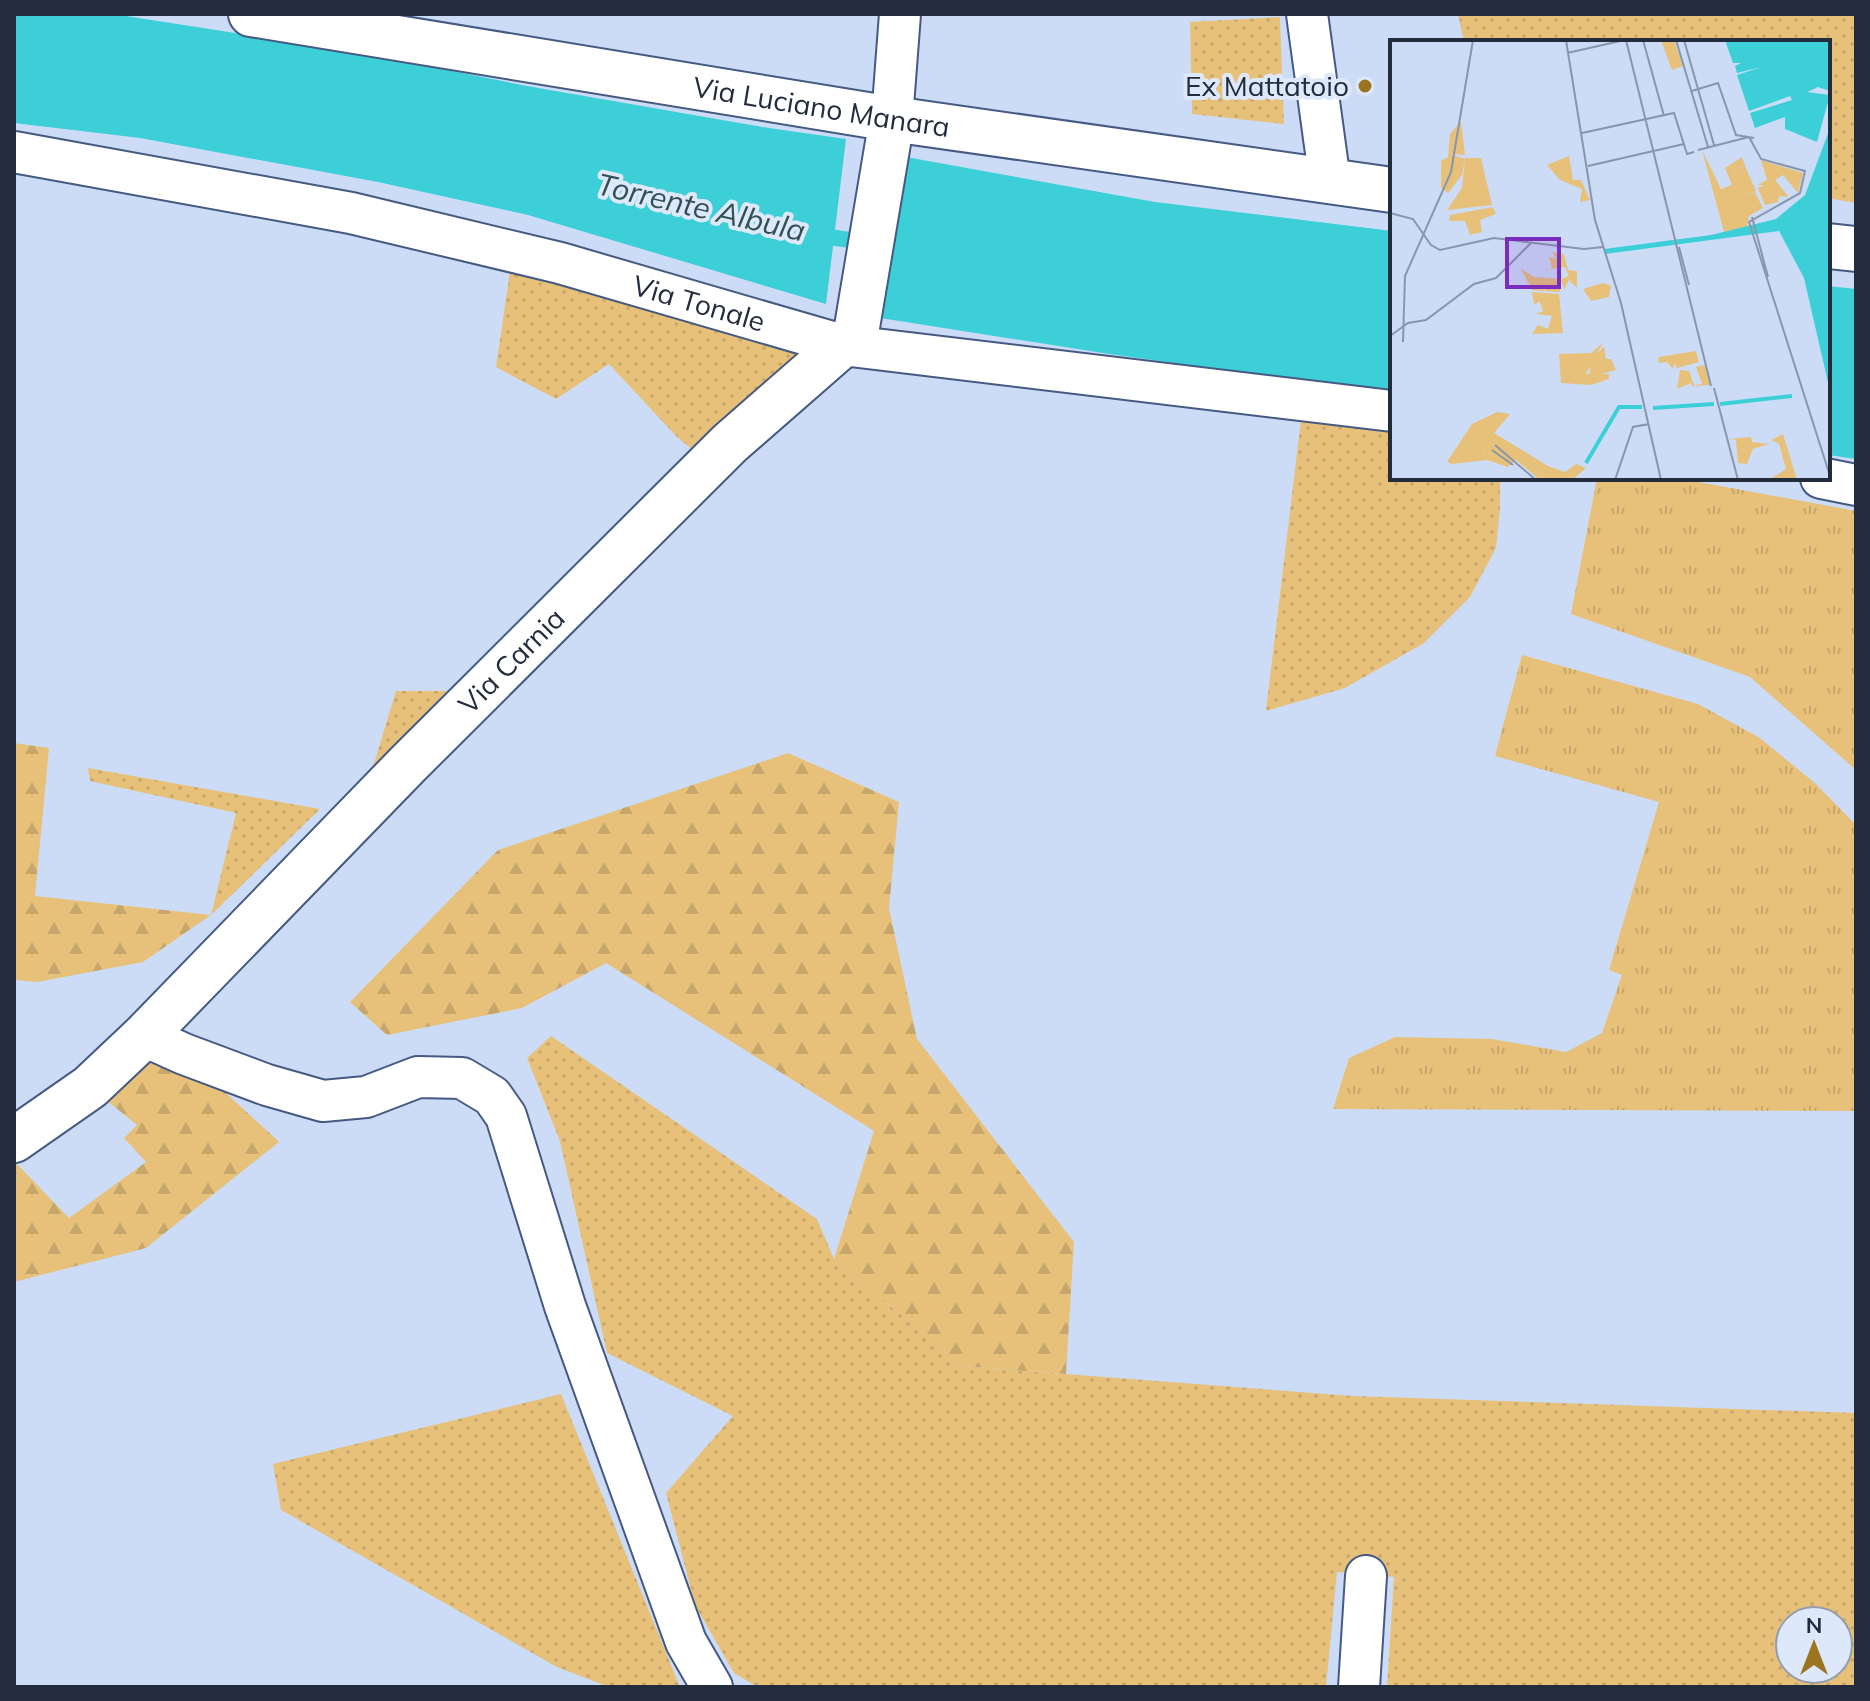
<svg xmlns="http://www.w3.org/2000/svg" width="1870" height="1701" font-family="Mulish,sans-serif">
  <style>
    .grass { fill: url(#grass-dots); fill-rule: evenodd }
    .forest { fill: url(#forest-firs) }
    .park { fill: url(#park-tufts) }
    .water { fill: #3dcfd8 }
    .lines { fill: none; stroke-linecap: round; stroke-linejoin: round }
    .stream { stroke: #3dcfd8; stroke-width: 16 }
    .minor-casing { stroke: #445a82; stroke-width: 44 }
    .tertiary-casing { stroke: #445a82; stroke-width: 48 }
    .secondary-casing { stroke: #445a82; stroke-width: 48 }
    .minor { stroke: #fff; stroke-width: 40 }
    .tertiary { stroke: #fff; stroke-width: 44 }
    .secondary { stroke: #fff; stroke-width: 44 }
    .poi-dot { fill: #9b7420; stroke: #dee8fb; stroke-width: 3 }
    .labels { text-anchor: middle; stroke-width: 8; stroke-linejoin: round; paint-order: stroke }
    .poi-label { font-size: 28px; fill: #222c3d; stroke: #dee8fb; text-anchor: end }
    .street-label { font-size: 28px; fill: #222c3d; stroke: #dee8fb }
    .water-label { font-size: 30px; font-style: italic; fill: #325052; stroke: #dee8fb }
    .inset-river { fill: none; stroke: #3dcfd8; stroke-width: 4 }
    .inset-road { fill: none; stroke: #8896ad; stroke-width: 2 }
    .view { fill: #7b2cbf; fill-opacity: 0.15; stroke: #7b2cbf; stroke-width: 4 }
    .inset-edge { fill: none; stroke: #222c3d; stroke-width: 4 }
  </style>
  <defs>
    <pattern id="grass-dots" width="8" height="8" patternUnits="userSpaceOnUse" patternTransform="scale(2)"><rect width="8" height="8" fill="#e7c17a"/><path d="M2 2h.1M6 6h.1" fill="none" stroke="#c6a66a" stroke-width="1.8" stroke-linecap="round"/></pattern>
    <pattern id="forest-firs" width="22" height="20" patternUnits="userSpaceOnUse" patternTransform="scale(2)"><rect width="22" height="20" fill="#e7c17a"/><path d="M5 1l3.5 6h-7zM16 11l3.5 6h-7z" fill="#c6a66a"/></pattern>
    <pattern id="park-tufts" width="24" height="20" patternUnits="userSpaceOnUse" patternTransform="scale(2)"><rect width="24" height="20" fill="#e7c17a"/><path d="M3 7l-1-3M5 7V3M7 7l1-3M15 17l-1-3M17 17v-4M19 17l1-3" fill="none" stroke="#c6a66a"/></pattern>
  </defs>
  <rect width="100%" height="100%" fill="#ccdcf7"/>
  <path class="grass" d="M1458,14H1856V203L1828,198V42H1464Z
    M1280,17L1284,124L1192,114L1190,22Z
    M513,251L842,345L710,464L677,437L609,364L556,399L496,367Z
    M1301,420L1392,432V478H1500V508L1496,548L1470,597L1424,643L1345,688L1266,711Z
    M396,691H447L373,767Z
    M88,768L320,809L211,915L236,813L90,781Z
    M551,1036L817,1219L834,1259L962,1366L1353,1396L1856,1413V1687H1387L1394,1577L1337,1572L1326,1687H758L734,1673L695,1605L666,1493L733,1416L607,1353L560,1141L527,1058ZM1790,1621H1838V1669H1790Z
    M561,1394L680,1687H609L557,1667L281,1510L273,1464Z"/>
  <path class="forest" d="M14,743L49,748L35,896L211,915L143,962L37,982L14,980Z
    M788,753L899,802L889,908L917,1039L1074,1242L1066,1374L962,1366L834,1259L874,1131L606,963L522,1008L387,1035L350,1002L498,850Z
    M144,1036L184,1054L279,1142L146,1248L14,1282V1161L69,1218L146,1162L124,1138L137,1125L90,1087Z"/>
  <path class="park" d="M1597,478H1677L1856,511V770L1750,677L1571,614Z
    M1522,655L1698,704L1760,738L1816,784L1856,825V1111L1333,1109L1349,1058L1395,1037L1492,1039L1566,1052L1602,1033L1622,975L1609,970L1659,802L1495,756Z"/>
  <path class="water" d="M14,14H113L351,51L527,86L769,128L846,139L826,304L528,215L378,182L140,138L14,123Z
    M906,157L1155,202L1392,231V393L1109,354L874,317Z
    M1828,286L1856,289V459L1828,455Z"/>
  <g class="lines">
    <path class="stream" d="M815,235L871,243"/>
    <defs>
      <g id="minor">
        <path d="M1307,14L1330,182"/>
        <path d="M892,119L900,14"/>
        <path id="s1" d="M14,152L351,213L560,263L842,345L1392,411"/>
        <path d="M1821,478L1856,485"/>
        <path d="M144,1036L184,1054L267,1085L323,1101L366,1097L418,1077L462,1078L492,1096L506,1116L565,1306L686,1642L712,1687"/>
        <path d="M1359,1687L1366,1576"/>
      </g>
      <g id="tertiary">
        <path id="s2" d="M14,1140L90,1087L144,1036L408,764L730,443L856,333L892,119"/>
      </g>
      <g id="secondary">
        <path id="s3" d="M251,14L892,119L1392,190"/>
        <path d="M1828,246L1856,249"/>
      </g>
    </defs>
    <use href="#minor" class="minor-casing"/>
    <use href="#tertiary" class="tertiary-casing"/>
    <use href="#secondary" class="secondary-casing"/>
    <use href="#minor" class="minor"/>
    <use href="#tertiary" class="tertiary"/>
    <use href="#secondary" class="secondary"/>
  </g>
  <circle class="poi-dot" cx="1365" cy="86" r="8"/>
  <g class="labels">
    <g class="poi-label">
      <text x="1349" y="96">Ex Mattatoio</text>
    </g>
    <g class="street-label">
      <text dy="10" stroke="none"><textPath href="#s3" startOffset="578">Via Luciano Manara</textPath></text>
      <text dy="10" stroke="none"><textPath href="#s1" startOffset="702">Via Tonale</textPath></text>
      <text dy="10" stroke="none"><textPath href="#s2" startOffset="692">Via Carnia</textPath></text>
    </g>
    <g class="water-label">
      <text transform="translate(701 208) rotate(13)" y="10">Torrente Albula</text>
    </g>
  </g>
  <g transform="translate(1390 40)">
    <rect width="440" height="440" fill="#ccdcf7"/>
    <path d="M131,229L144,237L171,239L170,252L155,251V243L154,251L142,250ZM142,252L169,254L173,293L142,294L148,285L158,289L162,276L146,274L153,271L150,262L144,264ZM393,394L407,440H379L396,429L389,404L381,400ZM361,397L362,402L379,404L363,409L357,424L348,423L346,400L339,399ZM83,399L91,401L97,420L62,424Z" fill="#e7c17a"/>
    <path d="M71,81L75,115L60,114L75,119L72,135L58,153L51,148V121L58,117L60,94ZM213,303L196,334H219V339L201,345L171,343L169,314L201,313ZM107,372L120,374L104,393L158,426L175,432L186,424L196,428L182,440H150L126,420L118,427L97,420L91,401L83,399L62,424L57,422L82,384Z" fill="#e7c17a"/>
    <path d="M312,110L331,149L342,145L335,128L352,117L355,126L343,130L355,156L365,152L373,168L359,176L357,187L334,192ZM179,116L183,140H191L200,160L190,162L192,149L170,140L157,125ZM75,118H91L102,165L57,170L72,148ZM371,120L413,133L408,153L393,135L385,140L399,157L389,156L388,162L375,165L368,148L374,145H367L377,140ZM103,167L106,174L90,180L92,192L80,195L75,181H59L60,175ZM162,212L174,214L178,230L187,231V248L179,240L174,250L171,239L179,236L175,227L154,230L162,228L159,217L167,219ZM213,243L221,246L219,257L201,261L193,249ZM214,306L216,319H221L226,330L199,337L201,321ZM306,311L309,322L287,328L285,323L283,329L277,322L269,323L268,317ZM315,325L320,345L302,346L301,343L287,349L290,330L299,331L304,345L312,344L306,327Z" fill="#e7c17a"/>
    <path d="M271,0H284L293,26L282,30ZM355,126L366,151L355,156L343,130Z" fill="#e7c17a"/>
    <path d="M335,0H440V51L428,47L417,52L440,55L427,102L395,89V77L365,88L360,73L402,60L400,56L359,71L347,35L371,27L347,33L345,26L351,23H343ZM440,88V351L414,238L389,191L215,214L214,209L321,195L386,179L415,155Z" fill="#3dcfd8"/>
    <path class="inset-river" d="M330,364L402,356M263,368L324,364M196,423L229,367H252"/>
    <path class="inset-road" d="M176,0L205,180L231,263L271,440M236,0L321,346M253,0L274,76M286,0L318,107M294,0L324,105M177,13L235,0M302,51L328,43L346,95L364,98M192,93L284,73L297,114L304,112M308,110L359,97L371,119L415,131L410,153L359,182L440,436M198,126L294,104M0,173L23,179L41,205L50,210L104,198L194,209L213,207M362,177L378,237M289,207L299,245M0,296L18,283L36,280L84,244L106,238L142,202M13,302L15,236L61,132L83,0M324,348L348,440M105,405L146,440M102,410L123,425M225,440L243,387L259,384"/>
    <path class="view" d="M117,199H169V247H117Z"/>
    <rect width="440" height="440" class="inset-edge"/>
  </g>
  <rect width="1870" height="1701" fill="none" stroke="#222c3d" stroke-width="32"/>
  <g transform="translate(1814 1645)"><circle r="38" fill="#dee8fb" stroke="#939daf" stroke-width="2"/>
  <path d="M0-6L14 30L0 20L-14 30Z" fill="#9b7420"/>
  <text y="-12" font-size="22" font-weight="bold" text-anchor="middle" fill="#222c3d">N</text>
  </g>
</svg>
